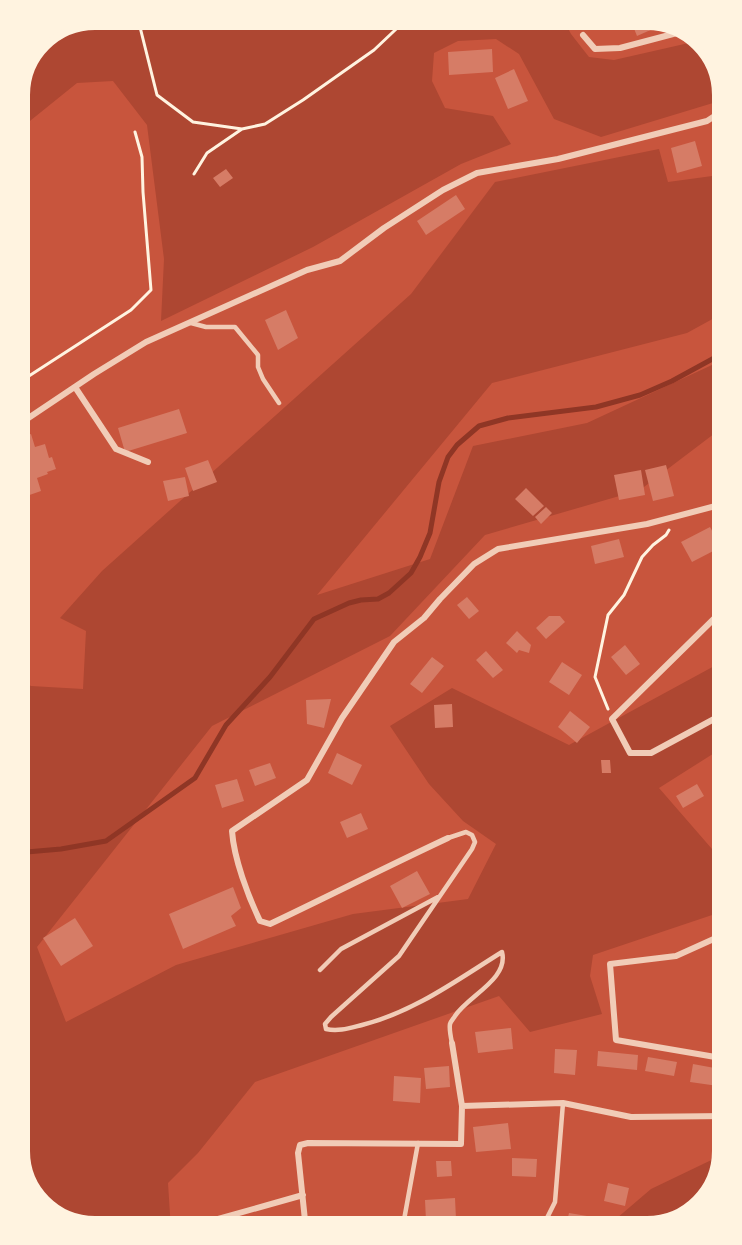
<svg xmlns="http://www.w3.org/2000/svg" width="742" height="1245" font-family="'DejaVu Sans',sans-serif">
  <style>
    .green { fill: #ae4732 }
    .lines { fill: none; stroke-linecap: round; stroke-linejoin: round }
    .stream { stroke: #8f3625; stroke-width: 5 }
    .building { fill: #d67c66 }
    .path { stroke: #fff3e0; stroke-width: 3 }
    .service { stroke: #f1ccb7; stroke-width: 4.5 }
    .minor { stroke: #f1ccb7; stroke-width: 6 }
    .rim { fill: none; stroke: #fff3e0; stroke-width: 8 }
  </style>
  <rect width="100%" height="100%" fill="#c8553d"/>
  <path class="green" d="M95,15H561L571,34L589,57L614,60L702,40L719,60L726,92L713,103L601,137L554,119L519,54L496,39L458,41L434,53L432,81L445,108L493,116L511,144L461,164L313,247L161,321L164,259L147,125L113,81L77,83L15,133V90L39,38Z
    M659,149L668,182L727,174V311L687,333L492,383L317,595L430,559L473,446L587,423L727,358V424L640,490L485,535L390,636L212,726L37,947L66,1022L176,965L353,914L468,899L496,844L463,821L429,784L390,726L452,688L569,745L718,664L727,671V745L659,788L712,849L721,912L593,955L590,976L602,1014L530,1032L499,996L255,1082L198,1153L168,1183L171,1230H90L50,1216L23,1185L15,1150V676L31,686L83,689L86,631L60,618L102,571L411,294L495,182Z
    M726,1153L714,1194L682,1222L647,1230H603L651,1189Z"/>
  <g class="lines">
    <path class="stream" d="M15,853L61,849L106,841L195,778L226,725L270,677L314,619L349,603L361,600L378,599L389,593L411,573L420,557L430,533L439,482L448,457L457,445L479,426L508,418L596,407L640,395L672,381L727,351"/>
  </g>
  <path class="building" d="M632,15H653L662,18L664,24L637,36L629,16Z
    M492,49L493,72L449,75L448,52Z
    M514,69L528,101L508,109L495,78Z
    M695,141L702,166L677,173L671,148Z
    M226,169L233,178L220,187L213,178Z
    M456,195L465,209L426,235L417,221Z
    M286,310L298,338L278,350L265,320Z
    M179,409L187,433L125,452L118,428Z
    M31,434L35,447L45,444L49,458L52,457L56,469L47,472L48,474L37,478L41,491L18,499L20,506L15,507V439Z
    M208,460L217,482L193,491L185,468Z
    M666,465L674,496L653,501L645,470Z
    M641,470L645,495L619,500L614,475Z
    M185,477L189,496L168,501L163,481Z
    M526,488L544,506L533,516L515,499Z
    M546,507L552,513L541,524L535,517Z
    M710,527L721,547L692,562L681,542Z
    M619,539L624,557L595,564L591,546Z
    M467,597L479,611L469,619L457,605Z
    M549,616H560L565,622L546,639L536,628Z
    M517,631L531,645L529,653L519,650L517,653L506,643Z
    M625,645L640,664L626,675L611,657Z
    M486,651L503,670L493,678L476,660Z
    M432,657L444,666L422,693L410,684Z
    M562,662L582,675L569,695L549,682Z
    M331,699L324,728L307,724L306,700Z
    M452,704L453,727L435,728L434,705Z
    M570,711L590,727L577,743L558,727Z
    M337,753L362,765L352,785L328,773Z
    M601,760H610L611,773H602Z
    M270,763L276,778L255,786L249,770Z
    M237,779L244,801L222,808L215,785Z
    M697,784L704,796L683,808L676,796Z
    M361,813L368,829L347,838L340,822Z
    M727,819V844L715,830Z
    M417,871L430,894L402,908L390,886Z
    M233,887L241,908L231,916L236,926L183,949L169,914Z
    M75,918L93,946L61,966L43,938Z
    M724,962H727V989L721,988Z
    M511,1028L513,1049L478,1053L475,1032Z
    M555,1049L577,1050L575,1075L554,1073Z
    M598,1051L638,1055L637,1070L597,1066Z
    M648,1057L677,1062L674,1076L645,1071Z
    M693,1064L720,1069L718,1086L690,1082Z
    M449,1066L450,1087L426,1089L424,1068Z
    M394,1076L421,1078L420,1103L393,1101Z
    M508,1123L511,1149L476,1152L473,1127Z
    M512,1158L537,1159L536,1177L512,1176Z
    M436,1161H451L452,1176L437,1177Z
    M608,1183L629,1188L625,1206L604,1201Z
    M455,1198L456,1219L426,1221L425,1200Z
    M569,1213L599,1218L597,1230H565Z
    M294,1217L295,1230H273L272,1218Z"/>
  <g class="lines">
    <path class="path" d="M137,15L157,95L193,122L242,129L265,124L303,100L374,50L411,15
      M194,174L207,153L242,129
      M15,385L131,310L151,290L143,192L142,157L135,132
      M608,709L595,677L608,615L624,595L642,557L653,545L666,535L669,530"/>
    <path class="service" d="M191,323L206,327H235L258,355V367L263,379L279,403
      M448,838L466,832L472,835L475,842L472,849L399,956L331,1017L325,1024L326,1029C338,1032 350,1028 362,1025C414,1012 457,980 502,952C509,979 468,996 455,1016C454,1018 451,1021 450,1024C449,1029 451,1038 452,1043
      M320,970L341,949L438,897
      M404,1220L418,1143
      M541,1230L555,1202L563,1103"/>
    <path class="minor" d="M583,35L595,49L620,48L692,29
      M75,387L116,449L148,462
      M15,427L94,374L146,342L307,270L340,261L384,228L443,190L477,173L558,159L707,121L727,108
      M727,712L651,753H630L612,719L727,606
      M448,838C388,866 329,896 270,924L260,921C248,896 234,859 232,831L307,780L342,718L394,642L424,618L440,599L474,564L498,549L647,524L727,503
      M452,1043L462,1106
      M727,1059L616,1040L610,964L676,956L727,933
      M186,1228L303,1195
      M306,1230L298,1153L300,1145L308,1143L461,1144L462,1106L563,1103L631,1117L727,1116"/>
  </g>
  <path d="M0 0H742V1245H0ZM95 26H647A69 69 0 0 1 716 95V1151A69 69 0 0 1 647 1220H95A69 69 0 0 1 26 1151V95A69 69 0 0 1 95 26Z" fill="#fff3e0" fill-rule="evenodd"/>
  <path class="rim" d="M95 26H647A69 69 0 0 1 716 95V1151A69 69 0 0 1 647 1220H95A69 69 0 0 1 26 1151V95A69 69 0 0 1 95 26Z"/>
</svg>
